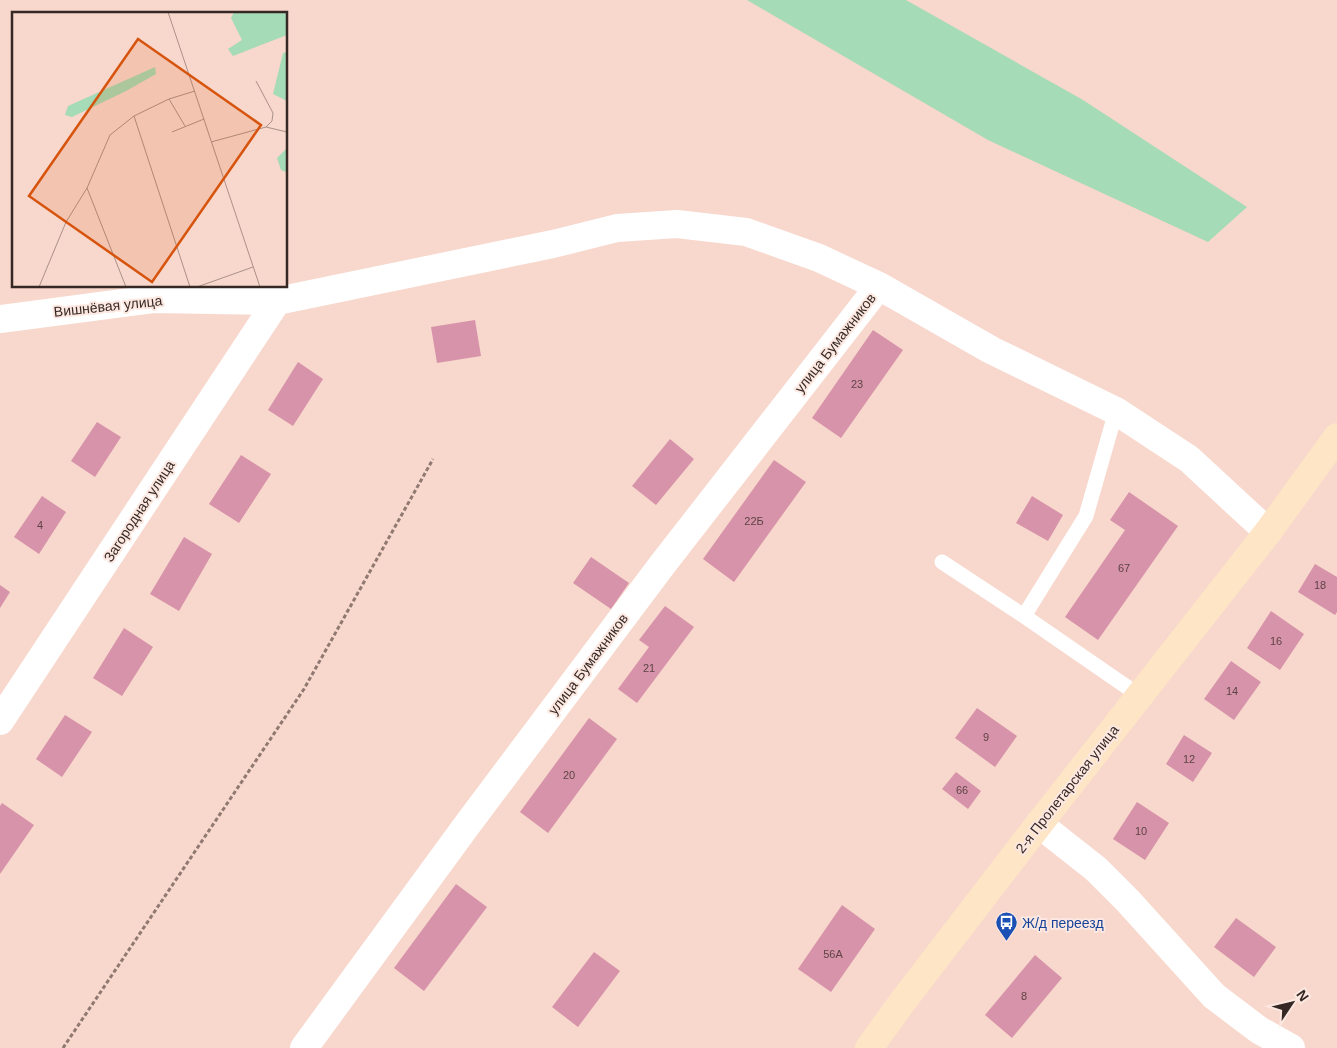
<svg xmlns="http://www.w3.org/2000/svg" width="1337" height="1048" font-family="Helvetica,sans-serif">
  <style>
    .green { fill: #a5dbb6 }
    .building { fill: #d793aa }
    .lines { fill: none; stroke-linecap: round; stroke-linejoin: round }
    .path { stroke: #8f7971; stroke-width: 3; stroke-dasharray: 4 2.5; stroke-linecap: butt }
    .service { stroke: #fff; stroke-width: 15 }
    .minor { stroke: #fff; stroke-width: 28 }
    .secondary { stroke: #fde5c6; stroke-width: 28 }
    .labels { text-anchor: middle; stroke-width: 4; stroke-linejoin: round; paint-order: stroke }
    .number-label { font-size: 11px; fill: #5e4446 }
    .street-label { font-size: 14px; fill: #362925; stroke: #fce8e1 }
    .transit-label { font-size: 14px; fill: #164399; stroke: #fce8e1; text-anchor: start }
    .inset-road { fill: none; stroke: #aa9189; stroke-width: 1 }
    .view { fill: #d6540e; fill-opacity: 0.15; stroke: #d6540e; stroke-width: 2.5 }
    .inset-edge { fill: none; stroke: #362925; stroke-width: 2.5 }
  </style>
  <rect width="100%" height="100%" fill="#f8d7cc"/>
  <path class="green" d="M747,0H906L1083,100L1247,207L1208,242L988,140Z"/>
  <path class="building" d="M475,320L481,356L437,363L431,327Z
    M873,330L903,350L841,438L812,418Z
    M298,362L323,379L293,426L268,410Z
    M97,422L121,437L95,477L71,461Z
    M670,439L694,459L656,505L632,486Z
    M241,455L271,474L239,523L209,504Z
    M774,460L806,482L734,582L703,559Z
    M1129,492L1178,526L1098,640L1065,617L1125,530L1110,520Z
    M42,496L66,512L39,554L14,537Z
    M1032,496L1063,515L1048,541L1016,523Z
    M184,537L212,554L179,611L150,594Z
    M591,557L629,583L611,609L573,583Z
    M1315,564L1337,577V612L1335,615L1298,592Z
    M0,585L10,592L0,608Z
    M665,606L694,627L637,703L618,689L649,647L639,640Z
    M1271,611L1304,634L1280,670L1247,648Z
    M124,628L153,647L122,696L93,678Z
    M1231,661L1261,682L1234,720L1204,699Z
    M977,708L1017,736L995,767L955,738Z
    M65,715L92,732L62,777L36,759Z
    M589,718L617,739L548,833L520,812Z
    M1184,735L1212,753L1193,782L1166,764Z
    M956,772L981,791L968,809L942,789Z
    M1137,802L1169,823L1145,860L1113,839Z
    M2,803L34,825L0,874V806Z
    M456,884L487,907L424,991L394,968Z
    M842,905L875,929L831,992L798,969Z
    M1236,918L1276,947L1254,977L1214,947Z
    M594,952L620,971L578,1027L552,1007Z
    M1035,955L1062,978L1012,1038L985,1015Z"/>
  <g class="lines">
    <path class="path" d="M63,1048L304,689L433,459"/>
    <path class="service" d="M942,562L1024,616L1140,696
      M1024,616L1086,516L1116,411"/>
    <path class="minor" d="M0,319L153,299L277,301L553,244L617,228L677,224L746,232L819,258L879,286L991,350L1116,411L1189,459L1268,532
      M0,721L277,301
      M1039,824L1096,869L1128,901L1214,996L1259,1030L1291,1048
      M304,1048L467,825L662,565L879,286"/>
    <path class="secondary" d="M869,1048L903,1001L1039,824L1268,532L1337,437"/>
  </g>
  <defs>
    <symbol id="bus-pin" viewBox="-11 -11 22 30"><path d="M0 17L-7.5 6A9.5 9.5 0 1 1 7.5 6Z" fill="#1a4fb4" stroke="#fce8e1"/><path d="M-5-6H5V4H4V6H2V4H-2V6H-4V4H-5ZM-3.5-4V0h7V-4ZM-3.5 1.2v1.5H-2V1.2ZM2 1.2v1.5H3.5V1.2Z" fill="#fff"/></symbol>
  </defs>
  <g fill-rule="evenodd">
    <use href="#bus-pin" x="994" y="910" width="25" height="34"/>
  </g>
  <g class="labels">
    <g class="number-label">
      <text x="857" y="388">23</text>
      <text x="754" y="525">22Б</text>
      <text x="40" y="529">4</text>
      <text x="1124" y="572">67</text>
      <text x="1320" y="589">18</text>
      <text x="1276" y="645">16</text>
      <text x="649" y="672">21</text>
      <text x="1232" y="695">14</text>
      <text x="986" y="741">9</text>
      <text x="1189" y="763">12</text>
      <text x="569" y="779">20</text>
      <text x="962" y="794">66</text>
      <text x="1141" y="835">10</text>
      <text x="833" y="958">56А</text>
      <text x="1024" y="1000">8</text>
    </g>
    <g class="street-label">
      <text transform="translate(108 306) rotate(-6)" y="5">Вишнёвая улица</text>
      <text transform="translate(835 343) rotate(-52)" y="5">улица Бумажников</text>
      <text transform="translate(139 511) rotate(-57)" y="5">Загородная улица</text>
      <text transform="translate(588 664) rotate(-53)" y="5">улица Бумажников</text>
      <text transform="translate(1067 789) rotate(-52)" y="5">2-я Пролетарская улица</text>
    </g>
    <g class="transit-label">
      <text x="1022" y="928">Ж/д переезд</text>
    </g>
  </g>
  <g transform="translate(12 12)">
    <rect width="275" height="275" fill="#f8d7cc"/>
    <path d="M222,0H275V23L221,44L216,37L230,28L219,6ZM275,40V89L261,82L271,41ZM143,55L144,62L114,79L60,105L53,103L56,94ZM275,136V160H274L269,158L265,146Z" fill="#a5dbb6"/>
    <path class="inset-road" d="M156,0L248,275M244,69L261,101L260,109L254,115M157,87L173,114M122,104L178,275M160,120L192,107M199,130L254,115L275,120M75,176L114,275M27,275L54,210L75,176L98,123L122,104L157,87L183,79M185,275L241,255"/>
    <path class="view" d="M126,27L249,113L140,270L17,184Z"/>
    <rect width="275" height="275" class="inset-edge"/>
  </g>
  <g transform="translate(1292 1003) rotate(55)" stroke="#fce8e1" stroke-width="4" paint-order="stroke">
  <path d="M0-4L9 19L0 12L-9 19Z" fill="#362925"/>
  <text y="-8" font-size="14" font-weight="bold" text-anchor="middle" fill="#362925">N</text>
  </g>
</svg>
